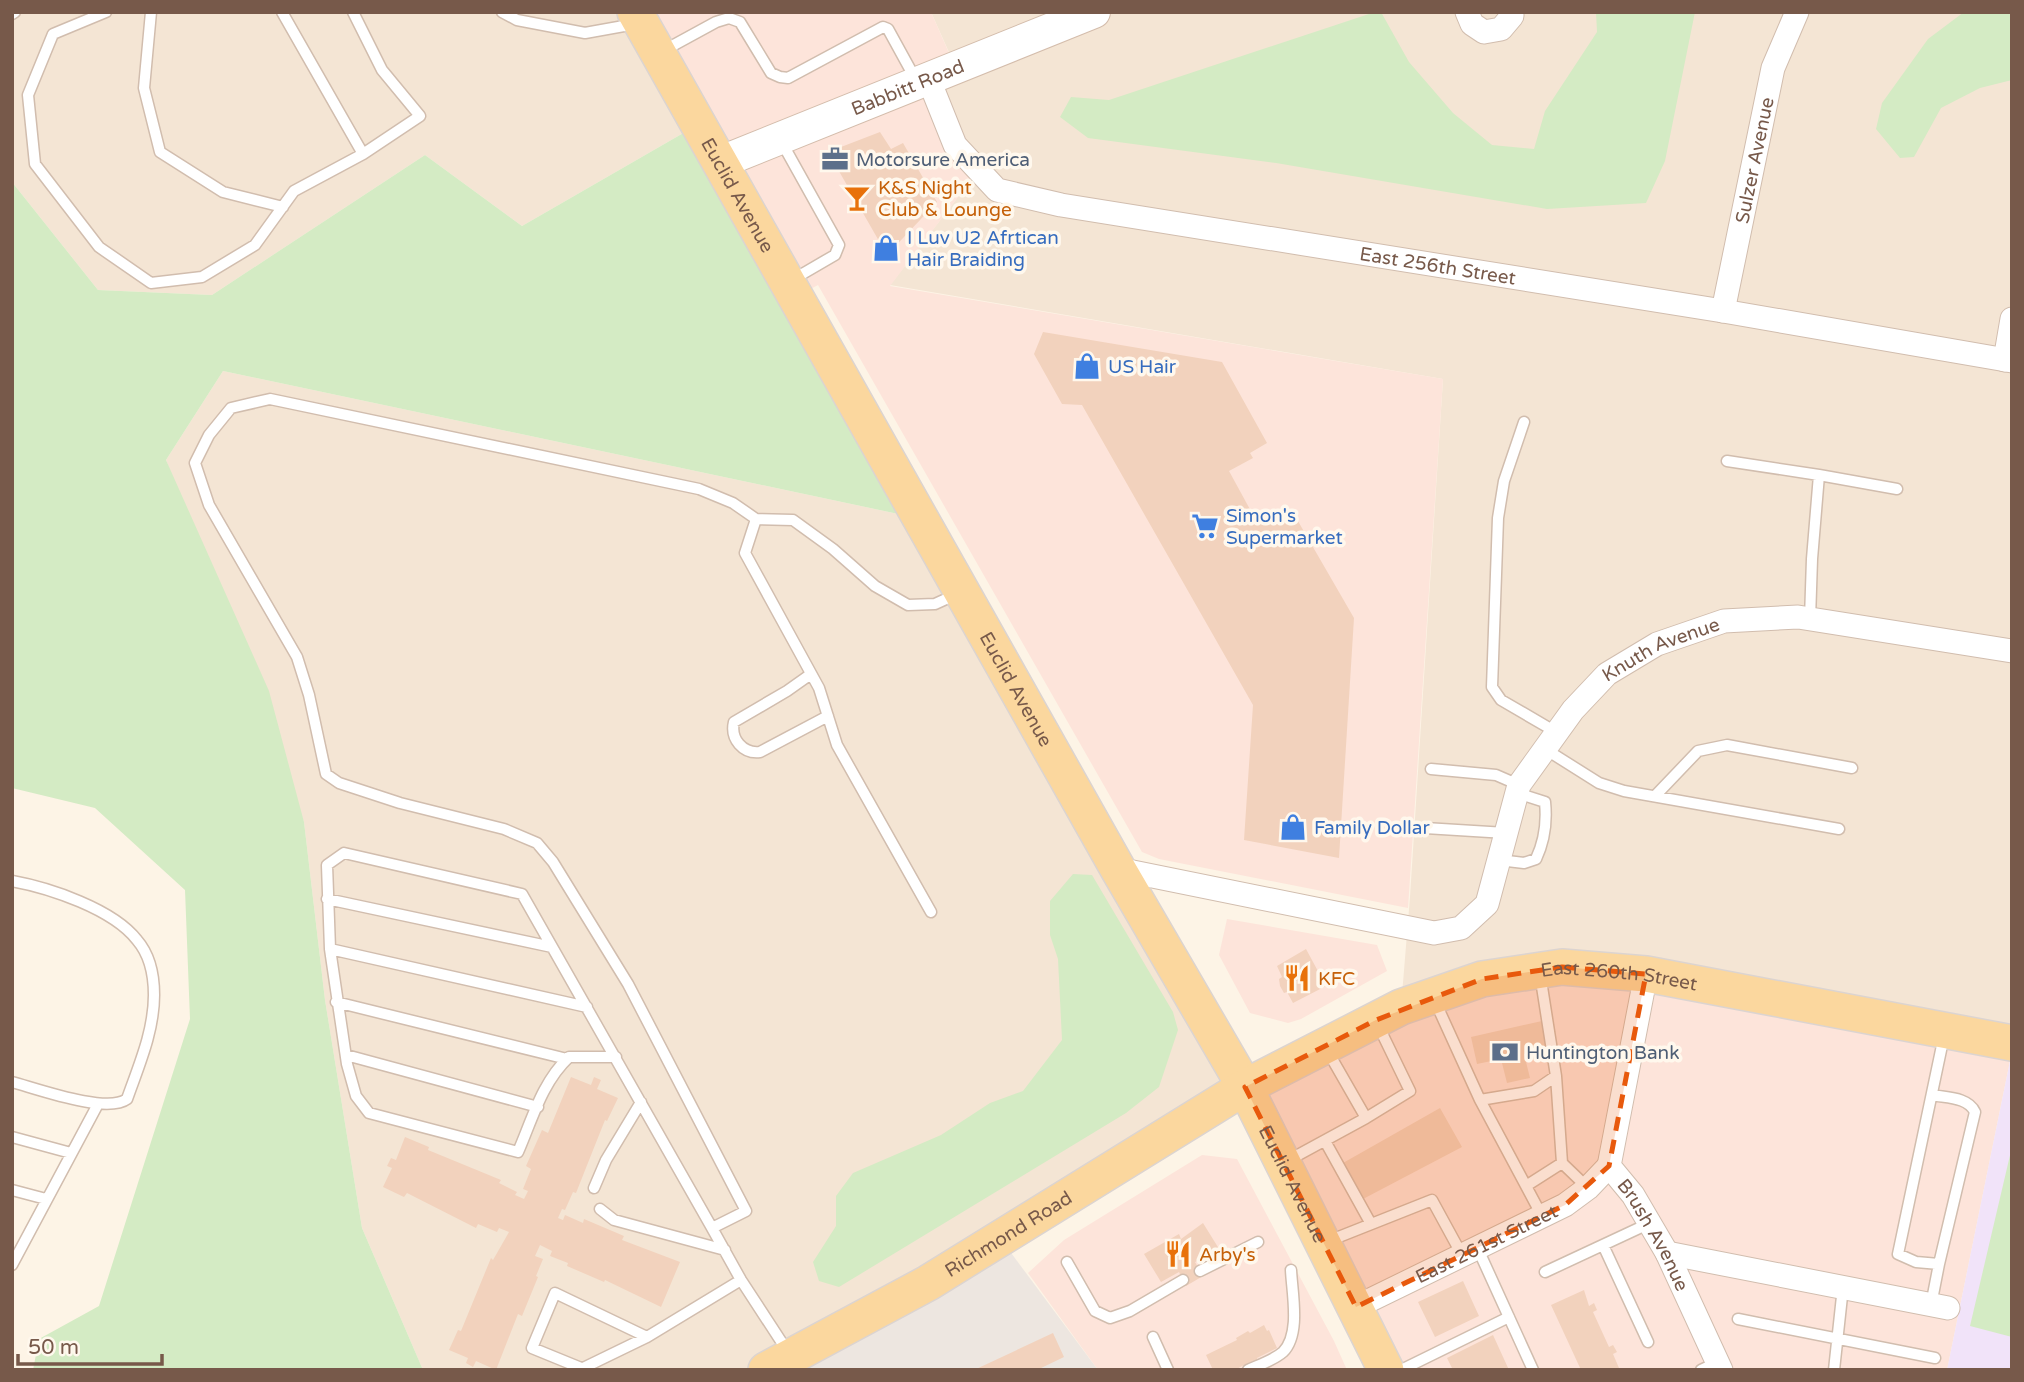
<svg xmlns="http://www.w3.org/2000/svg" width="2024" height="1382" font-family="'Varela Round',sans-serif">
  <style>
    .residential { fill: #f4e5d4 }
    .commercial { fill: #fde4da }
    .industrial { fill: #ede6e0 }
    .education { fill: #f1e3f9 }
    .green { fill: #d4ebc4 }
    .building { fill: #f2d2bd }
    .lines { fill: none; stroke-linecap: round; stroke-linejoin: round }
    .service-casing { stroke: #d1bdae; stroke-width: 13 }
    .minor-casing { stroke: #d1bdae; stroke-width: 25 }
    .secondary-casing { stroke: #d4bdac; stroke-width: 34 }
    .primary-casing { stroke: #dcd4d0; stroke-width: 38 }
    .service { stroke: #fff; stroke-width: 10 }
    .minor { stroke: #fff; stroke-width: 23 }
    .secondary { stroke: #fff; stroke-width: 32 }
    .primary { stroke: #fbd79e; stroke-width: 35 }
    .marked { fill: #e8590c; fill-opacity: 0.2; stroke: #e8590c; stroke-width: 5; stroke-dasharray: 14 9; stroke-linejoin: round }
    .labels { text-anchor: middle; stroke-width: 7; stroke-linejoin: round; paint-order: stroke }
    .street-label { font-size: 19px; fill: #77594a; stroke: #fff8ed }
    .service-label { font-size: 19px; fill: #4e5e75; stroke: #fff8ed; text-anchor: start }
    .food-label { font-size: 19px; fill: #c56008; stroke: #fff8ed; text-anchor: start }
    .shop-label { font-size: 19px; fill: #366cbe; stroke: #fff8ed; text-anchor: start }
  </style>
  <rect width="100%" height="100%" fill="#fdf4e6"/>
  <path class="residential" d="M12,12H635L699,124L522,226L425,155L212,295L98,290L12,182Z
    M931,12H2012V1043L1401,1007L1410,897L1443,379L890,285L978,171L929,80L956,68Z
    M223,371L922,519L1245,1087L766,1370H423L362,1228L325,1000L304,822L166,460Z"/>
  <path class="commercial" d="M635,12H931L956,69L929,80L978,171L890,286L1443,379L1408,908L1159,859L1142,852L818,285L796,297Z
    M1227,919L1377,945L1387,971L1301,1019L1288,1023L1250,1013L1219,955Z
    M1562,967L2012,1051L1947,1370H1386L1245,1087L1325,1047Z
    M1202,1155L1237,1159L1334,1341L1347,1370H1098L1028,1273L1064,1240Z"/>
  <path class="industrial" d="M1000,1238L1098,1370H796Z"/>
  <path class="education" d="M2012,1051V1370H1947Z"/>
  <path class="green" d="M1375,12H1381L1409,62L1453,113L1492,145L1534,149L1545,111L1597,32L1596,12H1695L1665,161L1646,203L1547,209L1276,163L1088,138L1060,117L1071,97L1109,100Z
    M1964,12H2012V80L1980,88L1941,108L1914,157L1900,158L1876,129L1882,103L1928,39Z
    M699,124L922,519L223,371L166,460L269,691L304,822L325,1000L362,1228L423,1370H33L39,1339L99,1306L190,1019L185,890L95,808L12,788V182L98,290L212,295L425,155L522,226Z
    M1073,874L1092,875L1173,1012L1178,1030L1159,1087L1126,1113L839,1287L819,1281L813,1262L836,1226V1196L853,1173L941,1135L990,1103L1023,1091L1062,1040L1058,959L1050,935V901Z
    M2011,1151H2012V1337L1970,1326Z"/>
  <path class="building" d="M880,132L891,149L903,143L937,202L887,255L828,152Z
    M1043,332L1222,362L1267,443L1250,453L1253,458L1229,471L1258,524L1282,510L1284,514L1291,509L1354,618L1339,858L1244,840L1253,705L1082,405L1062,404L1034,354Z
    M1306,949L1326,986L1293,1003L1287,992L1284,993L1280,986L1279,979L1282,977L1277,966Z
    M1542,1021L1548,1049L1524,1054L1530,1078L1507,1083L1501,1059L1477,1064L1471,1037Z
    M571,1077L591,1085L594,1077L601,1080L597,1089L618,1098L607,1121L605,1120L576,1193L573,1192L565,1210L562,1209L558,1218L563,1220L565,1215L583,1223L584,1219L624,1236L622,1240L680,1262L661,1307L605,1280L604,1282L567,1266L568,1263L550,1256L552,1251L540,1245L535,1256L543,1259L536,1276L538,1277L522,1316L518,1314L496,1370L476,1361L473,1367L466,1363L468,1358L449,1350L458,1330L461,1331L491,1258L493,1260L509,1232L499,1228L497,1232L478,1224L476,1228L407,1193L404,1197L383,1187L392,1168L387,1166L391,1158L396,1160L405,1137L429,1147L428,1150L501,1180L499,1183L517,1192L515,1195L524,1199L528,1191L523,1189L531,1169L526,1166L542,1130L548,1133Z
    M1440,1108L1462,1147L1363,1199L1343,1163Z
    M1203,1223L1221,1252L1195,1262L1203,1276L1186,1286L1179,1272L1161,1282L1144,1254L1179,1234L1181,1239Z
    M1463,1281L1479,1316L1435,1337L1418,1302Z
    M1584,1290L1589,1306L1594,1303L1597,1310L1593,1312L1609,1347L1613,1345L1617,1352L1613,1354L1619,1368L1617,1370H1581L1551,1305Z
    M1264,1325L1267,1331L1269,1330L1277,1348L1257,1358L1258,1361L1245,1367L1244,1365L1235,1370H1213L1206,1355L1237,1340L1236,1338L1248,1331L1250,1333Z
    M1053,1333L1064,1357L1037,1370H974Z
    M1493,1335L1509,1370H1453L1447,1358Z"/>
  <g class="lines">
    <defs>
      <path id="service" d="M106,12L53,34L28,95L35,164L99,247L151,283L202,277L255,245L294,191L363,154L420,116L382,70L353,12
        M151,12L144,88L160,152L223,192L283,207
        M282,12L363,154
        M502,12L517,20L585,33L635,24
        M12,14L15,12
        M661,52L716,22L729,18L740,22L771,73L780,77L788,78L883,27L888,29L916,80
        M781,141L839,245L835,255L792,280
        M1524,422L1504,481L1498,518L1492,687L1501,700L1556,732
        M1727,461L1819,475
        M756,519L745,553L819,688L837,745L931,912
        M1810,619L1812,559L1819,475L1897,489
        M811,674L787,691L734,722C730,739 743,754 760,752L828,716
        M1545,749L1599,783L1624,791L1839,829
        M1431,769L1496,775L1519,785
        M1655,796L1698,751L1727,745L1852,768
        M1425,828L1506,833
        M1499,860L1524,863L1536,859C1544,842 1547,821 1545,802L1517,793
        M12,881C50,888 113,909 137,940C150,955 154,976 154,995C154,1031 139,1065 127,1099C107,1114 38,1089 12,1082
        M327,899L552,947
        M330,949L587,1007
        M1434,999L1480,1100L1526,1186L1562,1163L1556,1076L1540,974
        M336,1002L567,1059
        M346,1055L538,1107
        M616,1057H569C542,1082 532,1120 518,1152L369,1113L356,1096L347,1064L330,949L327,865L344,853L522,894L712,1228
        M1932,1095C1947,1098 1968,1097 1975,1112L1939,1264L1916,1262L1898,1254L1944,1036
        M1480,1100L1534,1091L1556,1076
        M1366,1118L1410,1091L1377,1023
        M12,1137L71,1153
        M1325,1141L1371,1224
        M1287,1161L1366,1118L1327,1050
        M1562,1163L1588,1188
        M1526,1186L1542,1216
        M594,1188L606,1160L641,1102
        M12,1190L46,1199
        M600,1209L614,1220L725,1250
        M1326,1242L1432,1200L1462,1255
        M1603,1245L1648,1342
        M1477,1247L1533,1370
        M1067,1262L1095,1311L1110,1318L1130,1311L1183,1280
        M12,1265L98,1104
        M1200,1271L1258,1242
        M1545,1272L1650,1223
        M1931,1305L1939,1264
        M1738,1319L1935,1358
        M1153,1337L1168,1370
        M788,1352L741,1280L712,1228L746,1211L628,984L553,862L537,843L504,829L400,803L339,783L326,774L309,695L297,657L209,505L195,463L209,435L231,408L270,399L699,489L733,503L756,519L793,520L833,549L875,586L908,605L935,604L957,594
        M581,1368L532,1348L555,1293L647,1337
        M579,1370L647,1337L741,1280
        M1248,1370C1259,1365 1274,1360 1283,1352C1301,1334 1292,1293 1291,1270
        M1401,1370L1509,1317
        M1701,1370L1718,1362
        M1834,1370L1843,1287"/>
      <g id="minor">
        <path d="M1467,12L1472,24L1484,32L1501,29L1512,16V12"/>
        <path id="s1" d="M929,80L955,145L997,190L1061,205L1723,311L2012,361"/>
        <path id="s2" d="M1723,311L1773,68L1797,12"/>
        <path d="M2005,360L2012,319"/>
        <path id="s3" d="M1118,869L1434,933L1461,928L1487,904L1519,785L1573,710L1607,674L1657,644L1724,621L1798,617L2012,651"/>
        <path id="s4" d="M1646,974L1609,1166L1633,1195L1667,1253L1721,1370"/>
        <path d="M1667,1253L1948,1308"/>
        <path id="s5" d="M1356,1307L1565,1205L1588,1188L1609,1166"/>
      </g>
      <g id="secondary">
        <path id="s6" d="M721,162L1094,12"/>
      </g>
      <g id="primary">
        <path id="s7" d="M635,12L1118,869L1245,1087L1386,1370"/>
        <path id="s8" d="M766,1370L928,1283L1245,1087L1401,1007L1482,979L1562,967L1646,974L2012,1043"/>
      </g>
    </defs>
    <use href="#service" class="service-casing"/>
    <use href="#minor" class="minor-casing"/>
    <use href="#secondary" class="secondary-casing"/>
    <use href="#primary" class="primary-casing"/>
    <use href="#service" class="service"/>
    <use href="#minor" class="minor"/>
    <use href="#secondary" class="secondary"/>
    <use href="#primary" class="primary"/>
  </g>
  <path class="marked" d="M1562,967L1646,974L1609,1166L1565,1205L1356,1307L1245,1087L1376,1020L1482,979Z"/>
  <defs>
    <symbol id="office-bare" viewBox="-9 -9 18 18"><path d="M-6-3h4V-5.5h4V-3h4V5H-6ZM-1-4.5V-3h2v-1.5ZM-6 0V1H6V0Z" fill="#5c6f8a" stroke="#fff8ed" stroke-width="2.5" paint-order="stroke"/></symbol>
    <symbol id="bar-bare" viewBox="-9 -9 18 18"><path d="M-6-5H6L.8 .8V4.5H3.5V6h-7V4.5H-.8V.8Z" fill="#e8710a" stroke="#fff8ed" stroke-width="2.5" paint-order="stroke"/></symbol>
    <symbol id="shop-bare" viewBox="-9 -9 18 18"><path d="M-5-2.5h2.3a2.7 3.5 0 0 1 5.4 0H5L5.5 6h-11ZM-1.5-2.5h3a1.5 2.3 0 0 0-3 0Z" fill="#3f7fe0" stroke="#fff8ed" stroke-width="2.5" paint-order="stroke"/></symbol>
    <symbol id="supermarket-bare" viewBox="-9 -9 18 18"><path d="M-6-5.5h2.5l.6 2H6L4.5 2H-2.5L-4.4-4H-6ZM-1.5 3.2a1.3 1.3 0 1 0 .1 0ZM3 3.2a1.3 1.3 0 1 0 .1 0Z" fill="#3f7fe0" stroke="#fff8ed" stroke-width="2.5" paint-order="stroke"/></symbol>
    <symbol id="restaurant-bare" viewBox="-9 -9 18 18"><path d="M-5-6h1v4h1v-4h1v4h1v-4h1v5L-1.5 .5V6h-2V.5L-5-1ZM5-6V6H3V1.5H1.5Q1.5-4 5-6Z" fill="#e8710a" stroke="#fff8ed" stroke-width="2.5" paint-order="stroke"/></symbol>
    <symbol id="bank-bare" viewBox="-9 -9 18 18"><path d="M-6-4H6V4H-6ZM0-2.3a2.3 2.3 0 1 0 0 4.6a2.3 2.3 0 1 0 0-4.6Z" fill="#5c6f8a" stroke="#fff8ed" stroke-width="2.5" paint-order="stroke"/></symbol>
  </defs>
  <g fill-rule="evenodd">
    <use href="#office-bare" x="816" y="140" width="38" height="38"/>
    <use href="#bar-bare" x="838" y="179" width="38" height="38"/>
    <use href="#shop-bare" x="867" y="229" width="38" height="38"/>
    <use href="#shop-bare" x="1068" y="347" width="38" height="38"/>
    <use href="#supermarket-bare" x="1186" y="507" width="38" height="38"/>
    <use href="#shop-bare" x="1274" y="808" width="38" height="38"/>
    <use href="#restaurant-bare" x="1278" y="959" width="38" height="38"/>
    <use href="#bank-bare" x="1486" y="1033" width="38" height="38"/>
    <use href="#restaurant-bare" x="1159" y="1235" width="38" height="38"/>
  </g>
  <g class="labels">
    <g class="street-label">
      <text dy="7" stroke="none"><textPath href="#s6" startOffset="201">Babbitt Road</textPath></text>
      <text dy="7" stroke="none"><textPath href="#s2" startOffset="154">Sulzer Avenue</textPath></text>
      <text dy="7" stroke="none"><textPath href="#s7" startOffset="210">Euclid Avenue</textPath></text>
      <text dy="7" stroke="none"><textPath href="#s1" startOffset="579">East 256th Street</textPath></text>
      <text dy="7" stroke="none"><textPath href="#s3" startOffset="710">Knuth Avenue</textPath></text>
      <text dy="7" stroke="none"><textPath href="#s7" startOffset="777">Euclid Avenue</textPath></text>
      <text dy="7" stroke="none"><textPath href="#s8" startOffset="956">East 260th Street</textPath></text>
      <text dy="7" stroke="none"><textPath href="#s7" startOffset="1344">Euclid Avenue</textPath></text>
      <text dy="7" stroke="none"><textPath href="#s8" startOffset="278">Richmond Road</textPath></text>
      <text dy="7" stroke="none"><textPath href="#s4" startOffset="278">Brush Avenue</textPath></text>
      <text dy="7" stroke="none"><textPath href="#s5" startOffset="145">East 261st Street</textPath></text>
    </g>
    <g class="service-label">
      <text x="856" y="166">Motorsure America</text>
      <text x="1526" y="1059">Huntington Bank</text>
    </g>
    <g class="food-label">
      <text x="878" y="194">K&amp;S Night<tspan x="878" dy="22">Club &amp; Lounge</tspan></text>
      <text x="1318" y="985">KFC</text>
      <text x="1199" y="1261">Arby's</text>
    </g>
    <g class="shop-label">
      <text x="907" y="244">I Luv U2 Afrtican<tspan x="907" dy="22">Hair Braiding</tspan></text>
      <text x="1108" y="373">US Hair</text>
      <text x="1226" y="522">Simon's<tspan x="1226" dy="22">Supermarket</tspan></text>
      <text x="1314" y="834">Family Dollar</text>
    </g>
  </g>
  <rect width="2024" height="1382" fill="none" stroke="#77594a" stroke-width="28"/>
  <path d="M18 1354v10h144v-10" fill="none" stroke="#77594a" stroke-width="3.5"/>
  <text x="28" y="1354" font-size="21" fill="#77594a" stroke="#fff8ed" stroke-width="5" paint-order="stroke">50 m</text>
</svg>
